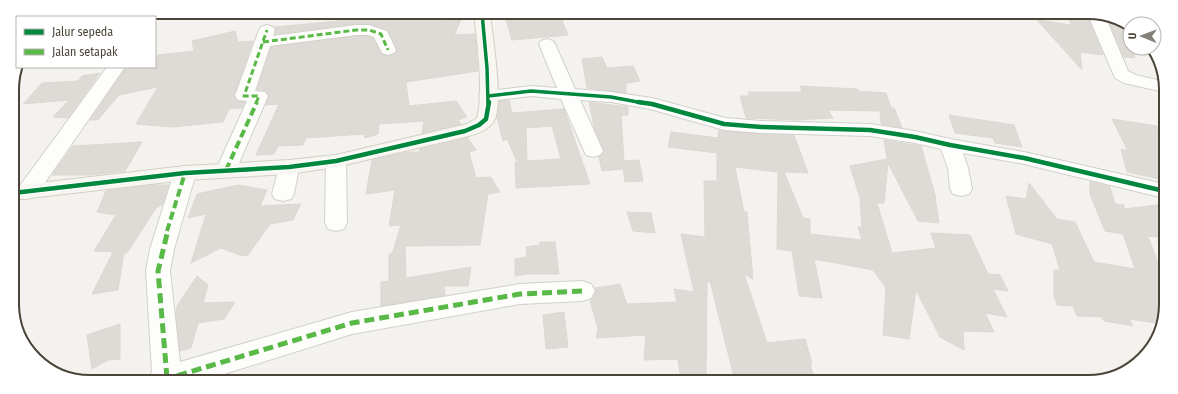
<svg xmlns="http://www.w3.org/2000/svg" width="1178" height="394" font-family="'Fira Sans Condensed',sans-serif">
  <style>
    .building { fill: #dedbd6; stroke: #dcd9d4; fill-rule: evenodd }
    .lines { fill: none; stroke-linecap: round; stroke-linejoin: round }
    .street-casing { stroke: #d2d0cb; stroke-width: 2 }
    .secondary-casing { stroke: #d3cfc5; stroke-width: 2 }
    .street { fill: #fdfdfc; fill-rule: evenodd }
    .secondary { fill: #f7f6f1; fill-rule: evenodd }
    .quiet-far2 { stroke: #58b947; stroke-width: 3; stroke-dasharray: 6 3; stroke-linecap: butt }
    .quiet-far1 { stroke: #58b947; stroke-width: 4; stroke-dasharray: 8 4; stroke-linecap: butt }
    .quiet { stroke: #58b947; stroke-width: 5; stroke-dasharray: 10 5; stroke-linecap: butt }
    .cycleway-far1-casing { stroke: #fff; stroke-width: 5.5 }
    .cycleway-casing { stroke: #fff; stroke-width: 7 }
    .cycleway-far1 { stroke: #00873e; stroke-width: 3.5 }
    .cycleway { stroke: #00873e; stroke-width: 4.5 }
    .rim { fill: none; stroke: #4b4439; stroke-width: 2 }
  </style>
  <rect width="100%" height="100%" fill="#f4f2ee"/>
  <path class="building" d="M333,13H435L434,21L461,20L454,35L475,34L478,71L406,82L409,106L456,101L467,117L458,120L461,124L422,133L424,121L379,124L378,134L365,138L364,134L306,138L303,145L278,146L274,154L256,155L279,104L266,105L269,95L265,91L257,90L271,47L356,36H368L373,38L382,54L388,56L394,54L397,51L388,30L369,24H356L275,34L276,30L275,27L337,21Z
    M504,13H559L568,35L512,40Z
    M1066,15H1087L1103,55L1080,52L1082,70L1037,20L1072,25Z
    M1104,15H1108L1130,28V48H1143L1145,52L1133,50L1135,58L1124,57L1109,22Z
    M235,31L238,42L253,41L234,95L237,101L245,102L242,108L229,109L223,122L172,127L136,124L158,87L119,95L98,120H90L126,67H155V61L158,55L194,51L192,41Z
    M602,57L607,68L633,66L640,81L626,83V93L587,88L582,59Z
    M100,73L68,118L53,117L69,100L23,104L42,83L78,81L82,76Z
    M800,86L857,89L858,91L886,93L891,108H894L902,128L881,124L880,111L828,110L833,118L796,120L746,118L740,96H750L748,92H802Z
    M509,100L512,113L564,109L590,184L516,188L515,162H517L507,139L503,141L497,117L499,101ZM552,126L561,159L527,161L526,128Z
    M589,102L628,107V115H621L624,161L639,160L643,181L625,182L623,169L602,171L599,157L604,150L594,127Z
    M949,115L1014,125L1022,147L995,143L993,138L955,133Z
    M1112,119L1157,126L1164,138V180L1127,172L1121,149L1128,151Z
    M719,130L761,134L794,135L808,173L784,172L803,218L810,219V234L862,240L858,227H862L860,198L850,166L887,159L884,140L921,146L936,198L935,197L939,223L918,221L888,163L884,203H877L892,253L936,248L931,233L970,235L988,274L1000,275L1008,291L993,289L1007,317L985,313L994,332L963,331L964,350L940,337L916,290L909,339L883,335L886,288L873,270L814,259L822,298L799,296L792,251L777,249L778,172L735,167L744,212H747L753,279L744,274L767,343L805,339L812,363H810L815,381H735L710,281L707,282L706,381H681L678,359L644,360L646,335L596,338L598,329L590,300L596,292L595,288L620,284L627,304L677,302L674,289L694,292L681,234L705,237L704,181H717V153L668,147L671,132L718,138Z
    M468,138L476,150L469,152L476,178L491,177L500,192L488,194L480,245L405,246L406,278L471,267L468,286H444L445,295L381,306V282L389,281V254H392L401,225L389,226L395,190L366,194L372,160L408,152H419L420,149Z
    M142,142L125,171L90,175H52L73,146Z
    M1090,181L1110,187L1115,204L1124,205V209L1164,204V238L1148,236L1164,279L1163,324L1129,319L1133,326L1104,321L1102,317L1077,316L1073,306L1057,305L1054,295V270H1060L1052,244L1016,234L1006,196L1026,199L1029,183L1057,219L1075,222L1094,262L1135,269L1123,234L1105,231L1090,194Z
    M154,185H169L162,205L156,208L127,253H124L118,290L92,294L113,252L94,251L116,215L97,212L106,191Z
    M238,185L267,190L260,206L301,204L293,220L270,224L248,255L242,256L221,248L191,263L206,214L188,218L197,194Z
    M627,212L651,213L655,233L633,231Z
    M540,242H555L559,274H526L515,276V259L527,257L526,247L540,245Z
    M197,276L208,285L203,303L235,302L224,319L198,323L191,348L180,351L176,315L177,306Z
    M564,312L568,347L546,349L543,315Z
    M120,324V359L108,360L92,369L87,335Z"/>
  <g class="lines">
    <defs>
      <path id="street" d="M1088,15H1102L1108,23L1128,71L1136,75L1165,82L1164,92L1124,83L1115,78Z
        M267,25L273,27L275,30L273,36L356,25H369L387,31L396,50L394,53L388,55L382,53L374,37L368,35H356L270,46L255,91L265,92L268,96L236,170L233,175L226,177L219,175L216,170L247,101L238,100L235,96L259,30L261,27Z
        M547,39L553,41L555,44L575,89L611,92L652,98L725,118L761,121L870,124L915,131L950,139L1024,152L1164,184V198L1024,164L963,153L968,168L972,189L969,194L961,196L953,194L950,189L948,168L941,149L915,143L870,136L761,133L724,130L650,109L611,102L580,100L603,151L600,155L593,157L586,155L561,99L531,96L488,101L482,100L479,96L482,92L488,91L531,86L557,88L539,44L541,41Z
        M107,67H125L35,197L27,199L19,197L16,192L19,187Z
        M336,155L343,156L346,161L347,223L344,229L336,231L328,229L325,223L326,161L329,156Z
        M289,160L296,162L299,167L294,194L291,199L283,201L275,199L272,194L279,167L282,162Z
        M185,166L192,168L196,173L174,249L170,271L180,362L352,312L520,284L582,281L591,284L595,291L591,298L582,301L520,304L352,334L205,380L149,379L152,372L146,271L150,249L174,173L178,168Z"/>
      <path id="secondary" d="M474,13H490C492,34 504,105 494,121C488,131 476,134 465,137L336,167L289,174L185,180L13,200V186L185,166L289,160L336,155L467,124L477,118C484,92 477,41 474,13Z"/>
    </defs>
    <use href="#street" class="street-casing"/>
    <use href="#secondary" class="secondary-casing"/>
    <use href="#street" class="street"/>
    <use href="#secondary" class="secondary"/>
    <path class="quiet-far2" d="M263,42L356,30H369L381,34L388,50
      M256,103L259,96H244L267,30"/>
    <path class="quiet-far1" d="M226,170L257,102
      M167,231L185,173"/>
    <path class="quiet" d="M167,378L158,271L168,230
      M163,380L352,323L520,294L582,291"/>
    <defs>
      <path id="cycleway-far1" d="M482,13L487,68L488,103
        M488,96L531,91L611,97L643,103"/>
      <path id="cycleway" d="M638,102L652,104L724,124L761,127L870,130L915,137L950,145L1024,158L1164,191
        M13,193L185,173L289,167L336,161L465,131L479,125L486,119L489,102"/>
    </defs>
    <use href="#cycleway-far1" class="cycleway-far1-casing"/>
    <use href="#cycleway" class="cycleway-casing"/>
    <use href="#cycleway-far1" class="cycleway-far1"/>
    <use href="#cycleway" class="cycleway"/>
  </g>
  <path d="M0 0H1178V394H0ZM90 19H1088A71 71 0 0 1 1159 90V304A71 71 0 0 1 1088 375H90A71 71 0 0 1 19 304V90A71 71 0 0 1 90 19Z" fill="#fff" fill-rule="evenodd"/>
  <path class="rim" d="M90 19H1088A71 71 0 0 1 1159 90V304A71 71 0 0 1 1088 375H90A71 71 0 0 1 19 304V90A71 71 0 0 1 90 19Z"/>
  <rect x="16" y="16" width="140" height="52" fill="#ffffff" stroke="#b7b4b0"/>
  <rect x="24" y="29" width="20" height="6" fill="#00873e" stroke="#b7b4b0"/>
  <text x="52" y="36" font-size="12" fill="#4b4439">Jalur sepeda</text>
  <rect x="24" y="49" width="20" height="6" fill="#58b947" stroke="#b7b4b0"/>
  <text x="52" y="56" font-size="12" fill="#4b4439">Jalan setapak</text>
  <g transform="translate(1142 36) rotate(271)"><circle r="19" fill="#ffffff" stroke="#b7b4b0"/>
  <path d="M0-3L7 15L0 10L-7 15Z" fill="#868178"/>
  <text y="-6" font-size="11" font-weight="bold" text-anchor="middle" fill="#4b4439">U</text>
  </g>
</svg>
